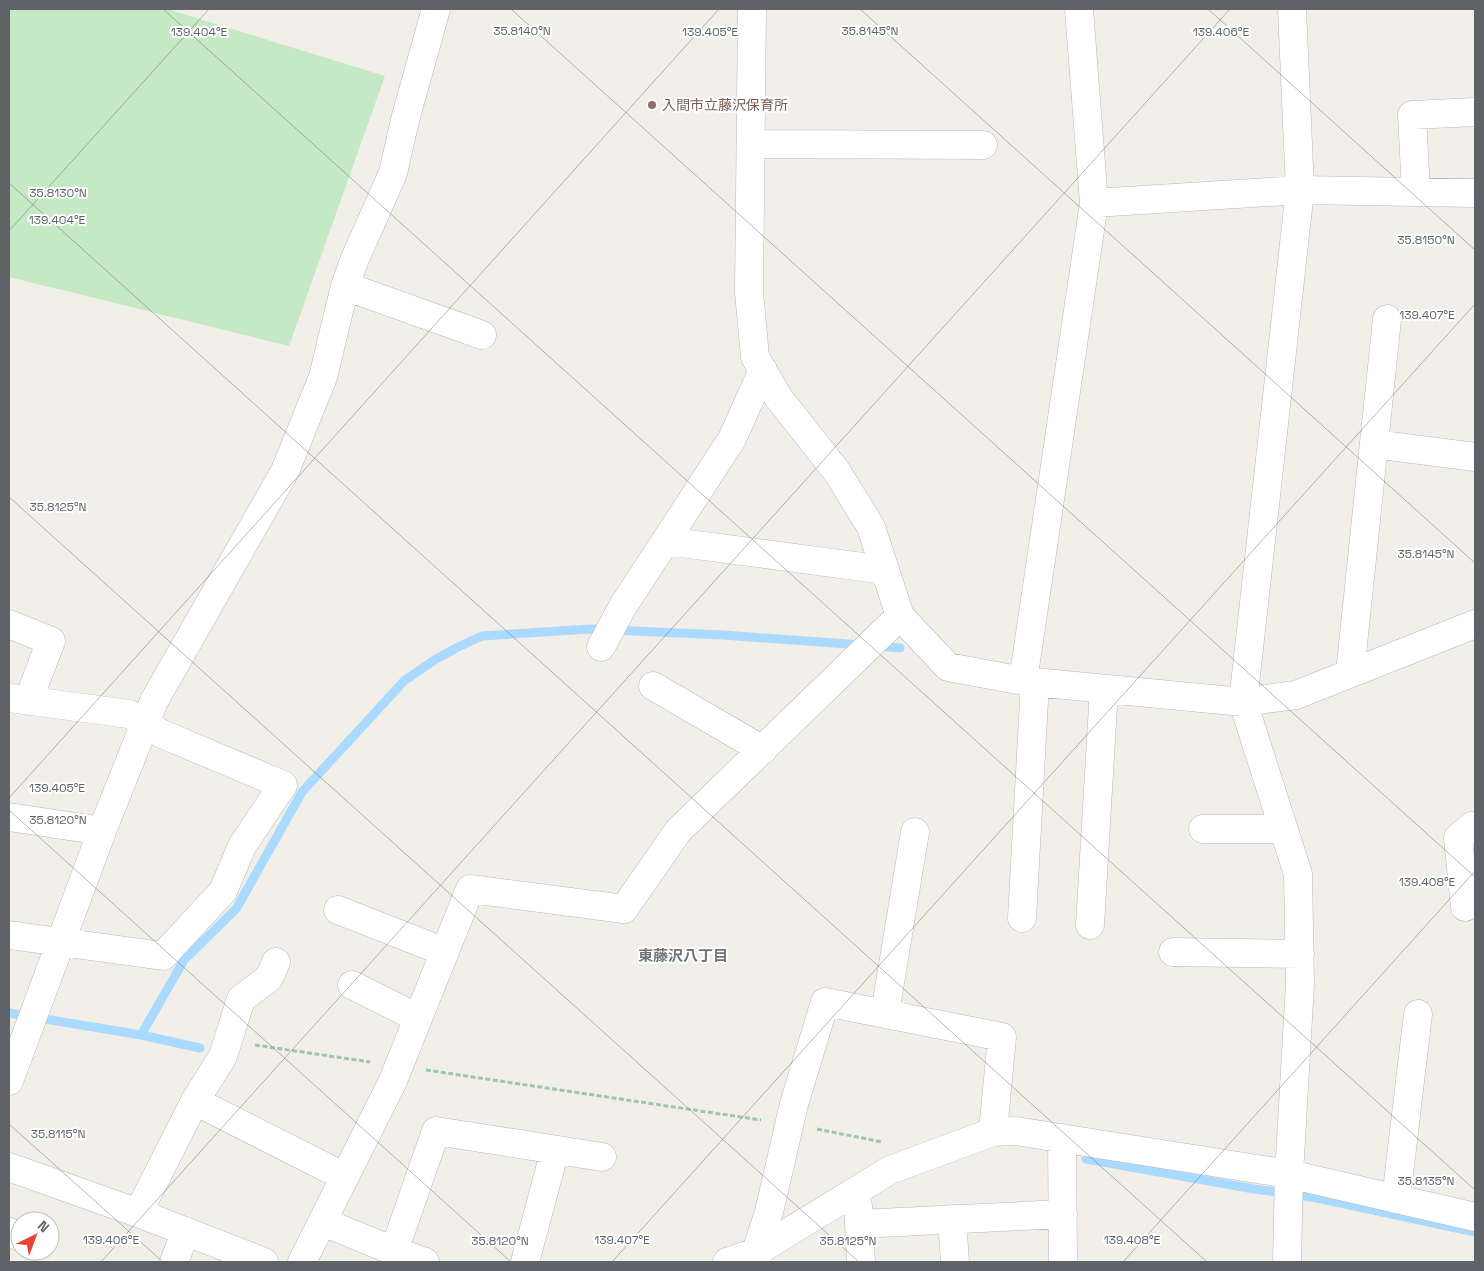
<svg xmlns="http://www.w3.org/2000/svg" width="1484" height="1271" font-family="'Space Grotesk','Noto Sans JP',sans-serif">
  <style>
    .green { fill: #c5e8c5 }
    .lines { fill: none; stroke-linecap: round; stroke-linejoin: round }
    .stream { stroke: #aadaff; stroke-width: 9 }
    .minor-casing { stroke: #b5b8bc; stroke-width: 29 }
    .path { stroke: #9cc7a9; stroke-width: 3; stroke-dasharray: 5 2.5; stroke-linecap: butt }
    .minor { stroke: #fff; stroke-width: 28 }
    .ticks { fill: none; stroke: #5f6368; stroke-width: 1; stroke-opacity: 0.45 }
    .education-dot { fill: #8d6e63; stroke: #fff; stroke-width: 2 }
    .labels { text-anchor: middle; stroke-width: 4; stroke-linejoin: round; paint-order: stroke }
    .education-label { font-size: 14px; fill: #785e54; stroke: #fff; text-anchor: start }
    .neighbourhood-label { font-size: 15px; font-weight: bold; fill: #70757a; stroke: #fff }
    .ticks-label { font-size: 12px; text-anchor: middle; fill: #5f6368; stroke: #fff; stroke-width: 4; stroke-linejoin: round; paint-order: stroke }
  </style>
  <rect width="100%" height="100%" fill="#f1efe8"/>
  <path class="green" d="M9,9H167L385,76L289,346L9,277Z"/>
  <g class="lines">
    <path class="stream" d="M877,646L900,648
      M9,1013L141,1035L200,1048
      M141,1035L184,960L236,909L302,792L404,681L436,659L458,647L482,636L591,629L723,635L861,645
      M1086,1159L1254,1189L1317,1198L1475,1232"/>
    <defs>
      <path id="minor" d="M752,9L749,292L755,357L778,397L837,472L871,527L900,616L948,667L1023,681L1243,702L1296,695L1475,624
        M751,144L983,145
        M1416,192L1412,115L1475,112
        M1094,203L1300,190L1475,193
        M345,286L482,335
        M1374,444L1475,457
        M666,541L885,570
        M9,624L51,641L28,701
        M601,647L623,606L732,439L763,370
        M1350,673L1387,319
        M1023,681L1094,203L1079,9
        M653,686L763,750
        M9,698L129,714L145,722L160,733L283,785L242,846L223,891L163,956L9,935
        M9,817L102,831
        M1203,829H1283
        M1465,907L1458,838L1472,826L1475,827
        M338,910L445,952
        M1022,918L1035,682
        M1090,925L1104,689
        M1173,952L1300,954
        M352,985L418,1018
        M885,1013L915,832
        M9,1081L102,831L154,701L285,471L323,377L345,286L354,261L393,173L405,120L436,9
        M195,1101L345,1177
        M1062,1138L1063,1262
        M9,1167L138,1213L264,1262
        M1396,1199L1418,1014
        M858,1206L861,1262
        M138,1213L195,1101L223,1056L241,999L269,978L276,962
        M952,1219L955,1262
        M323,1222L394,1251L425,1262
        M859,1224L1063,1214
        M9,1232L20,1237
        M394,1251L436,1131L602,1157
        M757,1259L756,1252L769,1212L794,1104L825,1002L1002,1037L993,1132
        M174,1262L186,1231
        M302,1262L392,1083L470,889L624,909L678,831L900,616
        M525,1262L555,1150
        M727,1262L756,1252L890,1170L993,1132L1016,1131L1289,1174L1475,1217
        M1287,1262L1289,1174L1300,984L1298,874L1243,702L1300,190L1292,9"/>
    </defs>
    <use href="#minor" class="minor-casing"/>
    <path class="path" d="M255,1045L370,1062
      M426,1070L761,1120
      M817,1129L882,1142"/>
    <use href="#minor" class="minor"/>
  </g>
  <path class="ticks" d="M163,9L1475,1190M511,9L1475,877M860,9L1475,563M1208,9L1475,250M9,183L1207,1262M9,231L209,9M9,497L859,1262M9,798L719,9M9,810L511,1262M9,1124L163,1262M101,1262L1230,9M612,1262L1475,304M1123,1262L1475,871"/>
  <circle class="education-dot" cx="652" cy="105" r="5"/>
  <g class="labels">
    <g class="education-label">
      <text x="662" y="110">入間市立藤沢保育所</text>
    </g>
    <g class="neighbourhood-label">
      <text x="683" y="961">東藤沢八丁目</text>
    </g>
  </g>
  <g class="ticks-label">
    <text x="522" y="35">35.8140°N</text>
    <text x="870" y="35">35.8145°N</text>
    <text x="199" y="36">139.404°E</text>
    <text x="710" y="36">139.405°E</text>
    <text x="1221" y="36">139.406°E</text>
    <text x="58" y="197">35.8130°N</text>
    <text x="57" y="224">139.404°E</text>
    <text x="1426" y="244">35.8150°N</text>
    <text x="1427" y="319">139.407°E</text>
    <text x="58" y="511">35.8125°N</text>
    <text x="1426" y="558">35.8145°N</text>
    <text x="57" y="792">139.405°E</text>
    <text x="58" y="824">35.8120°N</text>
    <text x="1427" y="886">139.408°E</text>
    <text x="58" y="1138">35.8115°N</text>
    <text x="1426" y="1185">35.8135°N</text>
    <text x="111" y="1244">139.406°E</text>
    <text x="622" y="1244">139.407°E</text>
    <text x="1132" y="1244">139.408°E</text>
    <text x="500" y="1245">35.8120°N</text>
    <text x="848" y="1245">35.8125°N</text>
  </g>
  <rect width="1484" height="1271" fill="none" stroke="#5f6368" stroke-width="20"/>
  <g transform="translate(35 1236) rotate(42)"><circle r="24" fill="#ffffff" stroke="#bfc1c3"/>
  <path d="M0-4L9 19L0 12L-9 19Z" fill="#ea4335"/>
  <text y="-8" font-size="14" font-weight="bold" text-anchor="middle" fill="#5f6368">N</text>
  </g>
</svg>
